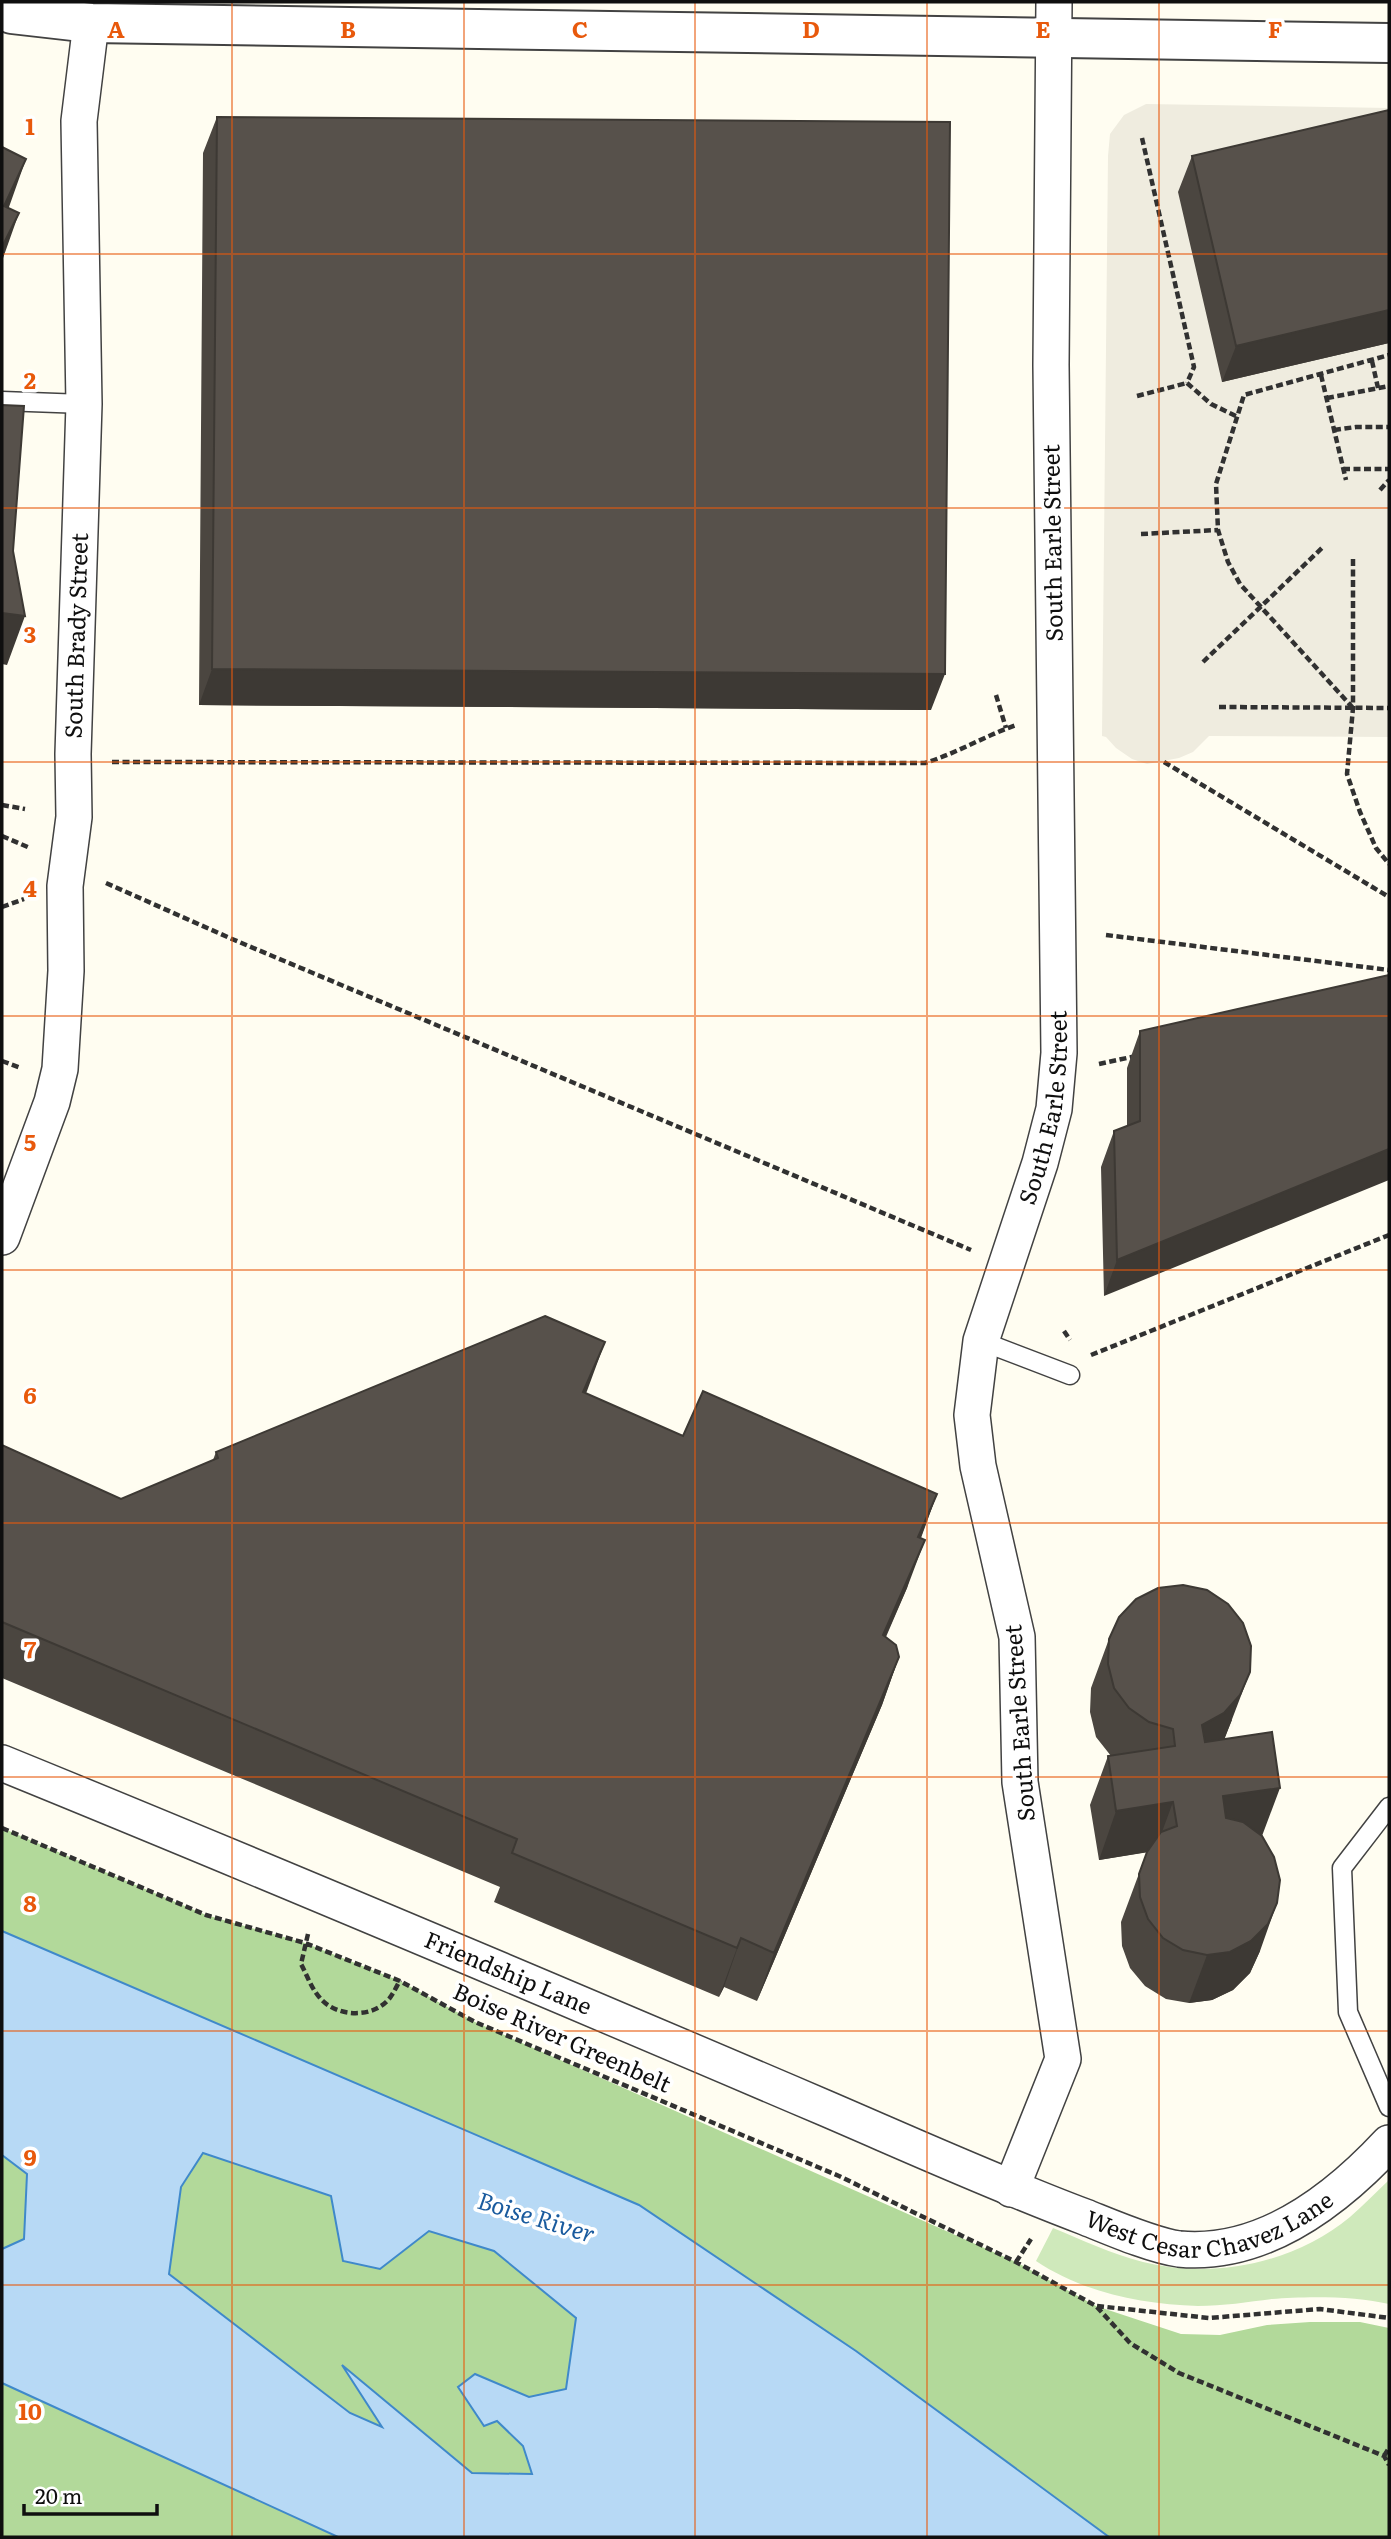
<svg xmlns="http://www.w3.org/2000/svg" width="1391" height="2539" font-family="Literata,serif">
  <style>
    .green { fill: #cfe9bb }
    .forest { fill: #b2d99a }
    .plaza { fill: #efecdf }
    .water { fill: #b7d9f5; stroke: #3f89ca; stroke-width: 2; fill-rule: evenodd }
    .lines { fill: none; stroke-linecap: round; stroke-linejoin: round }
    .service-casing { stroke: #424242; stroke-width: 21 }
    .minor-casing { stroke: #424242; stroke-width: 38 }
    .tertiary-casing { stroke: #424242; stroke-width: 42 }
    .path { stroke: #313131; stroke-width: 4.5; stroke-dasharray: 7 3.5; stroke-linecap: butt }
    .service { stroke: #fff; stroke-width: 18 }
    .minor { stroke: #fff; stroke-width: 35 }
    .tertiary { stroke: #fff; stroke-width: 38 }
    .wall { fill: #4b4640 }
    .shaded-wall { fill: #3d3934 }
    .building { fill: #57514b; stroke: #3d3934; stroke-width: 2 }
    .grid { fill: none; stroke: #e8590c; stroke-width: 2; stroke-opacity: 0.55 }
    .labels { text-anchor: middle; stroke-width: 7; stroke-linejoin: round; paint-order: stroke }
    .street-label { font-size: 23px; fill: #0f0f0f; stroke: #fff }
    .water-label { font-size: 24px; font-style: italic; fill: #1a5b9e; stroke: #fff }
    .grid-label { font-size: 23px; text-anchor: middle; font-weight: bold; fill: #e8590c; stroke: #fff; stroke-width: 7; stroke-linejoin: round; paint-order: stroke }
  </style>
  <rect width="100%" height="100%" fill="#fffdf1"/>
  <path class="green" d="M1389,2180V2304C1357,2296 1305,2296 1272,2299C1248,2302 1223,2306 1198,2306C1141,2304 1084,2293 1036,2261L1053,2228C1082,2240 1112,2254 1143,2262C1214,2280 1294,2263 1350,2217C1364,2205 1376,2192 1389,2180Z"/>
  <path class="forest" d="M2,1828L206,1915L305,1943L400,1981L475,2022L1016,2262L1096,2306L1181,2334L1220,2335L1267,2325L1310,2322H1360L1389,2328V2537H1107L639,2205L2,1931Z
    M203,2152L331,2196L380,2269L429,2231L494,2251L576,2318L566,2389L529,2397L475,2374L497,2421L523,2446L532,2474L472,2473L344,2367L383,2428L350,2413L169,2274L181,2187Z
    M2,2155L27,2174L24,2239L2,2249Z
    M2,2383L338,2537H2Z"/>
  <path class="plaza" d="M1146,104L1389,108V737L1209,736L1193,752L1179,758L1147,764L1132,759L1116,748L1106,737L1102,736L1108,156L1110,134L1124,115Z"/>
  <path class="water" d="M2,1931L639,2205L856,2351L1109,2537H338L2,2383V2249L24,2239L27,2174L2,2155ZM203,2153L331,2196L343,2261L380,2269L429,2231L494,2251L576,2318L566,2389L529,2397L475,2374L458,2387L484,2426L497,2421L523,2446L532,2474L472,2473L342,2365L382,2427L350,2413L169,2274L181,2187Z"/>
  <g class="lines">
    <defs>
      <path id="service" d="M2,401L84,404
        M981,1341L1070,1375
        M1389,1807L1342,1868L1348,2012L1389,2107"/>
      <g id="minor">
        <path id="s1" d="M2,1237L52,1102L60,1069L66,971L65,886L74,817L73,754L84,404L79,121L91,23"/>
        <path id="s2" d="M2,1763C277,1875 551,1991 825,2108C911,2145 997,2184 1085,2217C1110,2227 1154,2246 1179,2249C1263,2257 1335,2201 1389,2143"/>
        <path id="s3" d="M1011,2189L1063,2059L1020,1782L1017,1637L978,1466L972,1415L981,1341L1040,1163L1054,1109L1059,1053L1051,365L1054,2"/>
      </g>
      <path id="tertiary" d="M2,10L12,14L91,23L1389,43"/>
    </defs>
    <use href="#service" class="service-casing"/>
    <use href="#minor" class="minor-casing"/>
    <use href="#tertiary" class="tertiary-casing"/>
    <path class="path" d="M1142,138L1194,367L1187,383
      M1372,361L1378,388
      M1321,375L1346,480
      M1187,383L1211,404L1238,417
      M1137,396L1187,383
      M1327,398L1389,386
      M1334,430L1356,427H1389
      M1343,469H1389
      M1380,490L1389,480
      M1141,534L1218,530
      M1353,559V708L1347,774L1360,812L1376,848L1389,864
      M1203,662L1324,546
      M996,695L1006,728
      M1219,707L1389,708
      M1353,708L1240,584L1228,562L1218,530L1216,484L1244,395L1389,355
      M112,762L925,763C957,753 985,736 1016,725
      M1164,762L1389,897
      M2,805L25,809
      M2,836L30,848
      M106,883L232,939L971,1250
      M2,907L24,899
      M1106,935L1389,970
      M2,1061L21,1068
      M1099,1064L1136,1056
      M1064,1331L1070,1340
      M1091,1355L1389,1235
      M2,1828L206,1915L305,1943L400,1981L475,2022L839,2176L1016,2262L1096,2306L1130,2343L1179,2373L1384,2456L1389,2465
      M308,1934L301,1964C307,1975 311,1988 320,1998C336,2017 372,2019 389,1999C393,1994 397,1986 400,1980
      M1016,2262L1031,2239
      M1097,2306L1209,2318L1320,2309L1389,2318
      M1384,2456L1389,2448"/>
    <use href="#service" class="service"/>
    <use href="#minor" class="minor"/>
    <use href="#tertiary" class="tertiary"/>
  </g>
  <path class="wall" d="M1389,110V343L1222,382L1178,192L1192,156Z
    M217,117L931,710L199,705L203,153Z
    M1389,975L1104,1296L1101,1167L1114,1131L1127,1126V1068L1140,1031Z
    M586,1394L683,1436L937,1494L921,1538L907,1588L886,1637L899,1657L882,1705L757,2001L724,1987L719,1997L494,1902L500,1887L2,1678V1445L121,1499L213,1460L216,1452Z
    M1109,1639L1232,1720L1224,1739L1262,1836L1260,1951L1250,1973L1233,1990L1212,2000L1189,2003L1166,1999L1145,1986L1130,1968L1122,1946L1121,1922L1147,1852L1099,1860L1090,1805L1108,1756H1111L1096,1737L1090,1712L1091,1688Z"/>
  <path class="shaded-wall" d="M26,159L9,207L2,222L4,206Z
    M19,213L2,261V262V247Z
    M1389,310V343L1222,382L1236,346Z
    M2,613L25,616L7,665L2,664Z
    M212,669L945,674L931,710L199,705Z
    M1389,1149V1180L1104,1296L1117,1260Z
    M605,1342L587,1391L565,1440L583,1392Z
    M937,1494L919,1542L918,1537Z
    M925,1540L907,1588L865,1683L883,1635Z
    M899,1657L882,1705L757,2001L774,1953Z
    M1250,1672L1223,1743L1207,1761L1202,1725Z
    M1280,1788L1262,1836L1205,1844L1223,1796Z
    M1173,1802L1155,1851L1099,1860L1116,1811Z
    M1277,1903L1260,1951L1250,1973L1233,1990L1212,2000L1189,2003L1207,1955Z
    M741,1938L724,1987L719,1997L737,1948Z"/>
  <path class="building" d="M1389,110V310L1236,346L1192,156Z
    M217,117L950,122L945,674L212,669Z
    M2,147L26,159L4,206L19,213L2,247Z
    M2,405L24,406L13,551L25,616L2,613Z
    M1389,975V1149L1117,1260L1114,1131L1140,1121V1031Z
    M545,1316L605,1342L583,1392L683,1436L703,1391L937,1494L918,1537L925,1540L883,1635L896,1645L899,1657L774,1953L741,1938L737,1948L512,1853L517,1839L2,1622V1445L121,1499L218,1458L216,1452Z
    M1183,1585L1207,1590L1228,1604L1243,1623L1251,1646L1250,1672L1240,1695L1224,1713L1202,1725L1205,1742L1272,1732L1280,1788L1223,1796L1226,1818L1243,1822L1262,1836L1274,1857L1280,1880L1277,1903L1268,1924L1251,1941L1230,1952L1207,1955L1183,1950L1163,1938L1148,1919L1140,1897L1139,1874L1147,1852L1161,1832L1177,1826L1173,1802L1116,1811L1108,1756L1175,1746L1173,1729L1149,1722L1129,1708L1114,1688L1108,1664L1109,1639L1119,1617L1136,1599L1158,1588Z"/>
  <path class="grid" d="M232,2V2537M464,2V2537M695,2V2537M927,2V2537M1159,2V2537M2,254H1389M2,508H1389M2,762H1389M2,1016H1389M2,1270H1389M2,1523H1389M2,1777H1389M2,2031H1389M2,2285H1389"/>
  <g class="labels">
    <g class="street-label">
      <text transform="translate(1053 543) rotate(-91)" y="8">South Earle Street</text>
      <text dy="8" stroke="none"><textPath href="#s1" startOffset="612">South Brady Street</textPath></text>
      <text dy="8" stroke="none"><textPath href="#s3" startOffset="1110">South Earle Street</textPath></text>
      <text transform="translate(1020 1723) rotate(-94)" y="8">South Earle Street</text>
      <text dy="8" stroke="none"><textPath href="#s2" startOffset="548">Friendship Lane</textPath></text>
      <text transform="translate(562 2038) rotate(24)" y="8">Boise River Greenbelt</text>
      <text dy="8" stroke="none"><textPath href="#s2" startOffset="1307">West Cesar Chavez Lane</textPath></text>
    </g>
    <g class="water-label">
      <text transform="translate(536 2218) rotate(17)" y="8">Boise River</text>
    </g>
  </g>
  <g class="grid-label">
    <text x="116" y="38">A</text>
    <text x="348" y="38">B</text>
    <text x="580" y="38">C</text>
    <text x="811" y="38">D</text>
    <text x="1043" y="38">E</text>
    <text x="1275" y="38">F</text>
    <text x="30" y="135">1</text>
    <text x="30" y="389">2</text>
    <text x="30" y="643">3</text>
    <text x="30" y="897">4</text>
    <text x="30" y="1151">5</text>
    <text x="30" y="1404">6</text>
    <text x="30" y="1658">7</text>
    <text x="30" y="1912">8</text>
    <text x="30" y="2166">9</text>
    <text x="30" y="2420">10</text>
  </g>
  <rect width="1391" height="2539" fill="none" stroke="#0f0f0f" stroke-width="7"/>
  <path d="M24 2504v10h133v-10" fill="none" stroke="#0f0f0f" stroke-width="3.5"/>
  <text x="35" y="2504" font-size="21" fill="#0f0f0f" stroke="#ffffff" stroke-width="5" paint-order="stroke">20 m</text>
</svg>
